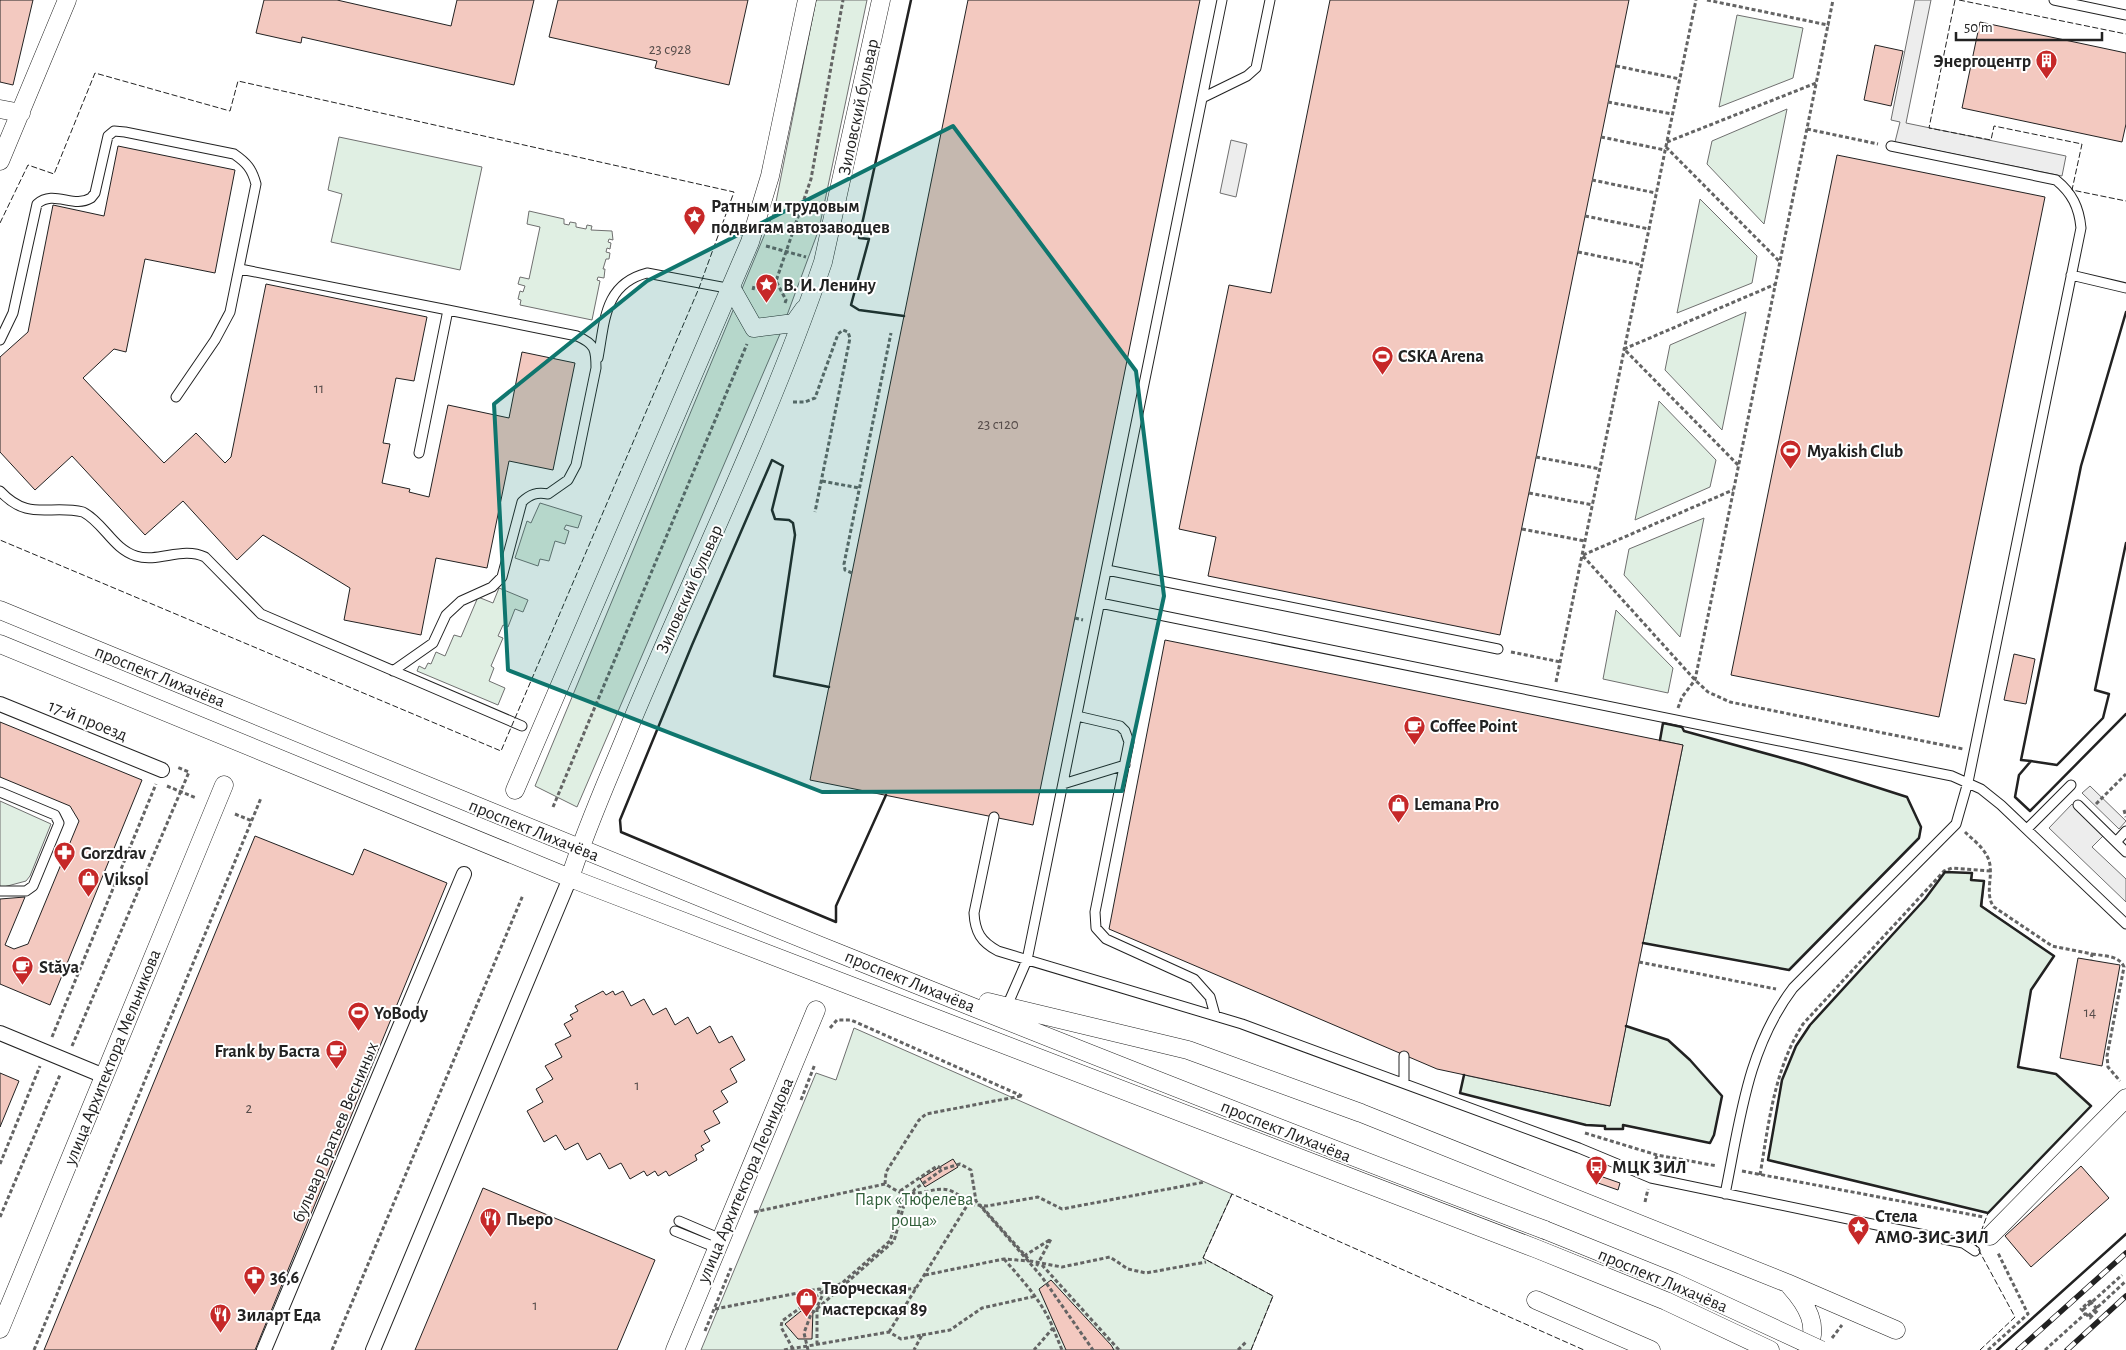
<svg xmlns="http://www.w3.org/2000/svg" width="2126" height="1350" font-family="'Alegreya Sans',sans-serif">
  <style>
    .green { fill: #e0efe3; stroke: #6f6f6f }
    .parking { fill: #ededed; stroke: #6f6f6f }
    .building { fill: #f3c9c0; stroke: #222 }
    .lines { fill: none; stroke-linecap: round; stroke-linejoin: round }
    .service-casing { stroke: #222; stroke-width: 11 }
    .pedestrian-casing { stroke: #222; stroke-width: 16 }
    .minor-casing { stroke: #222; stroke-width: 19 }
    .path { stroke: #646464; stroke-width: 3; stroke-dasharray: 4 2.5; stroke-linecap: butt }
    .service { stroke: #fff; stroke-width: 9 }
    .pedestrian { stroke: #fff; stroke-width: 14 }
    .minor { stroke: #fff; stroke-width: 18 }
    .rail-casing { stroke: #222; stroke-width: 5.5 }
    .rail { stroke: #fff; stroke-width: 4; stroke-dasharray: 11; stroke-linecap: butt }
    .minor-bridge-casing { stroke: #222; stroke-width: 19; stroke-linecap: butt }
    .path-bridge { stroke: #646464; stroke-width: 3; stroke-dasharray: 4 2.5; stroke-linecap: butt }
    .minor-bridge { stroke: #fff; stroke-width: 18 }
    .fence { stroke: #222; stroke-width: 1; stroke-dasharray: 6 2.5; stroke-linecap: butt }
    .wall { stroke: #222; stroke-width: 2.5 }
    .marked { fill: #0f766e; fill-opacity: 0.2; stroke: #0f766e; stroke-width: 4; stroke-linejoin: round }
    .labels { text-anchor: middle; stroke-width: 4; stroke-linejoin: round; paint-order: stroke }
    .number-label { font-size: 15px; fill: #564c4a }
    .poi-label { font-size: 18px; font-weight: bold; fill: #222; stroke: #fff; text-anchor: start }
    .street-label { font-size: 18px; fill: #222; stroke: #fff }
    .park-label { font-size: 18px; fill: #2f5e38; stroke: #fff }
  </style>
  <rect width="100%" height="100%" fill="#fff"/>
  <path class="green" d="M816,0H867L819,229L780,334L577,807L535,786L774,212Z
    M1737,15L1803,28L1793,78L1719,107Z
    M1787,109L1764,224L1707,164L1712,141Z
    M339,137L482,167L460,270L331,242L342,194L328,190Z
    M1700,199L1757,256L1752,283L1677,313Z
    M529,211L564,219V224L569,225L570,222L576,223V227L586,229L587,225L592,226L591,230L612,231L613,240L609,239L608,242L611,243L610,249L607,248L606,252L610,253L609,259H606L603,269H605L604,278L598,277L597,280L600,281L592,320L520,305L521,300L518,299L520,291L523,292L525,286L518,284L520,277L529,279L540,227L527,224Z
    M1746,312L1722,430L1665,370L1670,345Z
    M1659,401L1716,460L1710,487L1635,520Z
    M540,503L582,516L578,528L566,525L564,529L569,531L565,544L555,541L549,561L540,559L538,566L515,558L527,521L531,523Z
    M1704,518L1680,637L1624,575L1629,549Z
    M499,588L528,600L523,612L515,609L508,627L503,625L498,636L503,638L491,666L494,668L489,681L505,688L498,705L417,671L419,666L425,669L428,663L431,664L436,652L445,656L454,635L461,637L478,597L493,603Z
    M1616,610L1673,668L1668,693L1603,679Z
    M1663,723L1682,727L1684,731L1804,764L1907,797L1921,827L1919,838L1789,970L1643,943L1683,745L1660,740Z
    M0,801L51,824L30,876L26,881L0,888Z
    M1945,872L1972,873V880L1984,881L1982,906L2054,956L2031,990L2018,1067L2056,1074L2091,1106L1988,1213L1768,1160L1782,1080L1796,1046L1810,1025L1925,899Z
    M1626,1026L1668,1040L1690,1060L1722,1096L1714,1135L1710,1143L1623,1125V1129H1605V1126L1586,1125L1460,1093L1464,1075L1610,1106Z
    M854,1028L1232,1194L1203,1258L1273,1296L1251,1350H701L816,1073L836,1080Z"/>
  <path class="parking" d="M1915,0H1931L1906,123L2066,156L2062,176L1895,142L1900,122L1891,120Z
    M1231,140L1247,144L1236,197L1220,193Z
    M2090,786L2126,821L2119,829L2082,793Z
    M2072,804L2104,835L2092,847L2126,879V902L2049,828Z"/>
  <path class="building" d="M0,0H33L13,85L0,82Z
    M264,0H337L451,26L457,0H534L514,85L302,37L301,43L256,33Z
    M558,0H748L729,85L655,68L657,61L549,37Z
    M968,0H1200L1033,825L810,780Z
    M1330,0H1629L1500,635L1208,576L1216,537L1179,529L1229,285L1271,293Z
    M1980,22L2126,53V124L2122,142L1962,108Z
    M1875,45L1903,51L1891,106L1864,100Z
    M118,146L235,170L215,273L145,259L126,352L114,349L83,378L164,463L196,433L225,463L231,457L266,284L427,317L414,381L396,378L383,443L390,444L382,483L410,489L409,492L429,497L448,405L509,418L522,352L575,363L553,470L509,461L487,568L436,558L421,635L344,620L350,588L263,535L237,560L183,501L145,535L72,456L35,490L0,452V357L28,332L53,205L104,216Z
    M1837,155L2045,197L1939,717L1731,675Z
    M1165,640L1683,745L1610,1106L1437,1069L1109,929Z
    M2014,654L2035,659L2026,704L2004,700Z
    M0,722L142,780L50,1005L0,984V899L25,897L5,945L14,949L28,944L79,821L70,806L0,777Z
    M255,836L353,875L364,849L447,883L255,1350H44Z
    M2078,958L2120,965L2102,1066L2060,1058Z
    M603,991L606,995L613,991L615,995L623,991L631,1006L644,999L653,1015L666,1008L675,1025L688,1017L697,1034L710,1026L719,1043L732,1036L745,1060L730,1069L737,1082L721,1091L728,1102L713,1111L720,1123L704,1131L710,1141L701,1146L704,1150L695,1155L697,1160L669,1176L666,1171L658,1176L655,1171L647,1176L644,1171L630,1179L621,1163L609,1169L600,1153L587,1160L578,1143L565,1150L556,1135L544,1142L527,1111L543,1102L536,1089L553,1079L545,1066L562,1057L555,1044L571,1036L564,1024L573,1019L570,1015L578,1011L575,1006Z
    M0,1073L19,1081L0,1127Z
    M953,1159L958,1167L925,1187L920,1179Z
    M2081,1166L2109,1198L2031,1267L2005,1236Z
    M1600,1176L1620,1183L1618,1190L1598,1183Z
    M483,1188L655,1260L617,1350H415Z
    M1051,1280L1111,1345L1114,1350H1066L1039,1289Z
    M806,1307L813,1310L812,1339H798L785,1324Z"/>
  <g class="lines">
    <defs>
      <path id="service" d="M2054,0L2126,15
        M1202,98L1247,76L1256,68L1270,0
        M240,269L448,310L419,453
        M2071,275L2126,288
        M0,340L13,313L37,204C54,189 73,209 91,198L95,193L108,136L114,131L125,132L234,154C247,163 252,169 256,184L230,312L215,340L176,397
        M598,358C605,321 604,284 647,273L732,289
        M0,491C29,522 49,504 83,512C104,523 113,549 136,556C159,563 182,546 205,557L261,614L522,726
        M1107,570L1498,649
        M1100,603L1952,776L1981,789L2001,805L2126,924
        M393,671L433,643L446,615L461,601L492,587L502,577L522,502C530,494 537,492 548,494L568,480L576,465L596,368C596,349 595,344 577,336L448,310
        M1077,716L1120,726L1125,731L1129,742L1095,912L1096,928L1106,939L1194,979L1210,997L1215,1015
        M1063,784L1125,765
        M0,792L55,815L59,823L33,886L26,891H0
        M2078,805L2126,852
        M994,817L974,913C975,932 981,942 998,951L1242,1024L1579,1148L1651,1178L1963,1243L1975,1251
        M2027,829L2071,785
        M2116,842L2126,831
        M1007,1006L1027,960L1222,0
        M1404,1083V1056
        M1725,1194C1740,1121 1747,1049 1793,988L1956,824L1968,782L2081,228C2079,207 2072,193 2056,180L1891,146
        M679,1221L721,1239
        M675,1231L717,1248"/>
      <path id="pedestrian" d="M0,704L162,770
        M0,1033L104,1076
        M264,1350L464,874
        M373,1350L570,878"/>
      <path id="minor" d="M0,109L21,113
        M0,161L67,0
        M732,289L754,328L794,323L804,309
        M0,610C513,821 1026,1034 1545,1230
        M0,644L570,878L1537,1249L1666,1301L1770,1350
        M515,790L750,242L770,176L807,0
        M570,878C587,825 610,775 631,723C695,570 769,420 823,262L881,0
        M988,1002L1188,1050L1361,1113L1787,1283L1896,1330
        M1990,1236L2126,1098
        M1790,1286C1807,1305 1820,1326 1807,1350
        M1536,1300L1651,1350
        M0,1329L224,785
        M675,1350L816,1010"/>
    </defs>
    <use href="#service" class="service-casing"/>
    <use href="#pedestrian" class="pedestrian-casing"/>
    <use href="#minor" class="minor-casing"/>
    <path class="path" d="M1707,0L1828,25L1833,0
      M1616,66L1680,79
      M1608,102L1672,114
      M1807,129L1878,144
      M1601,137L1665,150
      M1667,142L1816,83
      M1666,147L1780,262
      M1592,180L1656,193
      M1585,216L1649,229
      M766,246L806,257
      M1578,252L1642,265
      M753,290L754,286L776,281
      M785,303L786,300L776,281L811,179L843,0
      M793,402H805L815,398L838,334L843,330L848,332L850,338L815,512
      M1536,457L1600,469
      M1738,465L1624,349L1776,284
      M822,481L859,488
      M1529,493L1593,505
      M1522,529L1585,541
      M1583,555L1733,490
      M1583,556L1695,680L1708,692L1730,702L1963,749
      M852,573L845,570L844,564L891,333
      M1075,618L1083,620
      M1511,652L1561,662
      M1556,682L1696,0
      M1678,708L1682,697L1695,680L1828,25
      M167,786L196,798
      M2096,804L2126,774
      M553,807L747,344
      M2124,810L2126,817
      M235,814L252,821
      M1965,832C1972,839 1982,846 1987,856C1996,872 1983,893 1994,907L2052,946L2092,954L2091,960
      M2092,954C2103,956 2119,955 2124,967L2107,1056L2108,1067L2120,1081
      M1639,962L1776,989
      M830,1028L837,1020H851L1022,1096
      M52,1037L156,784
      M72,1046L189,772L177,767
      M801,1100L815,1064
      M1585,1133L1657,1155L1717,1166
      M0,1164L40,1066
      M1654,1166L1657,1155
      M1742,1171L1984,1217
      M1760,1175C1769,1122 1774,1070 1803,1024L1944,871L1952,868L1991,871
      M885,1184L886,1172L919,1120L926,1114L1021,1096
      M900,1191L937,1166L943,1169
      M1645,1202L1648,1189
      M982,1207L1030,1261L1062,1267L1110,1257L1128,1269L1146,1273L1206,1262
      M754,1212L885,1184C891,1187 897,1192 903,1193C932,1197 943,1176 968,1204L987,1206L1038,1197L1062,1209L1205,1182
      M0,1217L60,1075
      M1024,1256L1051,1239L1035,1269
      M1004,1259C1023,1281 1042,1301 1053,1328L1034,1350
      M1042,1265L1119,1350
      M925,1275L1004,1259L1029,1261
      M825,1290L842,1283L890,1241L904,1193
      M2090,1301L2098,1310L2090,1318L2081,1309Z
      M715,1309L819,1289C845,1295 854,1287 877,1286C892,1286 901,1291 916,1288
      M2083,1310L2122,1275
      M2088,1316L2126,1281
      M1053,1328L1062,1350
      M705,1331L731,1268
      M889,1332L968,1204
      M922,1335L950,1330L982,1308L1036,1296
      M1832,1338L1842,1325
      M793,1349L781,1327L782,1321L825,1290L817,1307V1345
      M34,1350L261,798
      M332,1350L523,895
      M784,1350L889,1332L901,1339L922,1335L914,1350
      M1238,1350L1246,1342
      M1988,1350L2028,1314L1998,1253
      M2045,1350L2086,1313"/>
    <use href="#service" class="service"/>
    <use href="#pedestrian" class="pedestrian"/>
    <use href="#minor" class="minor"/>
    <defs>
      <path id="rail" d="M2018,1350L2126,1253
        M2067,1350L2126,1296"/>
    </defs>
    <use href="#rail" class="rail-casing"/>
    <use href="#rail" class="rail"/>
    <defs>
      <path id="minor-bridge" d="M1545,1230L1674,1282L1821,1350"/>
    </defs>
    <use href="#minor-bridge" class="minor-bridge-casing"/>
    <path class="path-bridge" d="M808,1350L804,1333L811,1314L894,1241L904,1205L915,1189L943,1169L960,1164L971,1170L976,1201L1042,1277L1093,1350"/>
    <use href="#minor-bridge" class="minor-bridge"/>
    <path class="fence" d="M1955,0L1929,128L1991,140L1994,126L2082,144L2072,190L2126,201
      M1959,0L2126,34
      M0,223L28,165L54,174L95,73L230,111L238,81L734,192L699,288L501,751L0,540
      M1251,1350L1273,1296L1203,1258L1232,1194L1584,1350
      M1980,1350L2015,1317L1976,1245L1988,1213"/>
    <path class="wall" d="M2126,312L2081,466L2021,760L2031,761L2019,775L2015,797L2030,811L2126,714
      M904,316L859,310L851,305L869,239L859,238L911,0
      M829,687L774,676L795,535L793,523L789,520L775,519L772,510L783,466L772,460L692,645L620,820L621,832L836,922V906L886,795
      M2031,761L2057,765L2103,718L2109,694L2095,690L2126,543
      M1945,872L1972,873L1971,880L1984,881L1981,906L2054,956L2031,990L2018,1067L2056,1074L2091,1106L1988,1213L1768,1160L1782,1080L1796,1046L1810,1025L1925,899Z
      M1643,943L1789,970L1919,838L1921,827L1907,797L1804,764L1684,731L1682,727L1663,723L1660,740
      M1464,1075L1460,1093L1586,1125L1605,1126V1129H1623V1125L1710,1143L1714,1135L1722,1096L1690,1060L1668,1040L1626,1026
      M1997,1350L2126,1234"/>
  </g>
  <path class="marked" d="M953,126L1136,371L1164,596L1122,791L822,792L508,670L494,404L647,281Z"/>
  <defs>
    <symbol id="building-pin" viewBox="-11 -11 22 30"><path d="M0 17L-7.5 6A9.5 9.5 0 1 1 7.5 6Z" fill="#c62828" stroke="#fff"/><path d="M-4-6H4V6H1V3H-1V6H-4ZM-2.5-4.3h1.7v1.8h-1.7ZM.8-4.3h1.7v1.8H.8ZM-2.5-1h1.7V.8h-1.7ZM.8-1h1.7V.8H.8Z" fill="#fff"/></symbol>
    <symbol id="sight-pin" viewBox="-11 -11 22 30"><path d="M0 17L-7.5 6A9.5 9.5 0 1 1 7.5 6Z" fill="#c62828" stroke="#fff"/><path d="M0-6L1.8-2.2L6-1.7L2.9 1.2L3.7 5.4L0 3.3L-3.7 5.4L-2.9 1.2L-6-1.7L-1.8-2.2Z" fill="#fff"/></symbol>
    <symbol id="stadium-pin" viewBox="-11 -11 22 30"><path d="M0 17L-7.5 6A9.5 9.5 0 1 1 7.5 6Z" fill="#c62828" stroke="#fff"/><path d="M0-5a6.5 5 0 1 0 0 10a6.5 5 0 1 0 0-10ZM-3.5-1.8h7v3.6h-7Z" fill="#fff"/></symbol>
    <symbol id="cafe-pin" viewBox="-11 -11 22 30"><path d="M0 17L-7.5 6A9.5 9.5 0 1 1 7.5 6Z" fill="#c62828" stroke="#fff"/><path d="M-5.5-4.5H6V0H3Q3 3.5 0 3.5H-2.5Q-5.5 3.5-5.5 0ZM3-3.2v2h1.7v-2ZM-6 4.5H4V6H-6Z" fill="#fff"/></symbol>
    <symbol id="shop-pin" viewBox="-11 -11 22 30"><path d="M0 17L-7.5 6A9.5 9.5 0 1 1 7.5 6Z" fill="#c62828" stroke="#fff"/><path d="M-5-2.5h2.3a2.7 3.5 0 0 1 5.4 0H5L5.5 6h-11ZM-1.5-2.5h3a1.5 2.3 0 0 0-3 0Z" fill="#fff"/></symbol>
    <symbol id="pharmacy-pin" viewBox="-11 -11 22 30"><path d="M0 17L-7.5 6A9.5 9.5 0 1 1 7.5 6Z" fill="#c62828" stroke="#fff"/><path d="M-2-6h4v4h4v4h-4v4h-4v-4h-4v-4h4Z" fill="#fff"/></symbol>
    <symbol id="bus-pin" viewBox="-11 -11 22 30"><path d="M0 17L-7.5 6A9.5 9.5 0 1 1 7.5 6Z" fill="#c62828" stroke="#fff"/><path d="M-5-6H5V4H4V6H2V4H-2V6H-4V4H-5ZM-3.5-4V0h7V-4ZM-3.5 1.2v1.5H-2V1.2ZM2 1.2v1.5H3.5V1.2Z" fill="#fff"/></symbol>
    <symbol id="restaurant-pin" viewBox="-11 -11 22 30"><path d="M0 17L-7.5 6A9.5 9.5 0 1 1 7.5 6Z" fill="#c62828" stroke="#fff"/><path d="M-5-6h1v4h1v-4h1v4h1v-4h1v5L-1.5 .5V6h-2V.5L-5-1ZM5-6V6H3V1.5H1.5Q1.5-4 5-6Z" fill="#fff"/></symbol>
  </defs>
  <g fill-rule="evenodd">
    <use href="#building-pin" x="2034" y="48" width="25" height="34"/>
    <use href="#sight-pin" x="682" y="204" width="25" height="34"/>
    <use href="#sight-pin" x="754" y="272" width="25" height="34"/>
    <use href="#stadium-pin" x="1370" y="344" width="25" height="34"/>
    <use href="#stadium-pin" x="1778" y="438" width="25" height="34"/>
    <use href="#cafe-pin" x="1402" y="714" width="25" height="34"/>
    <use href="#shop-pin" x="1386" y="792" width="25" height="34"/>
    <use href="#pharmacy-pin" x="52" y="840" width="25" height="34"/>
    <use href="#shop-pin" x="76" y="866" width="25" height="34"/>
    <use href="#cafe-pin" x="10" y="954" width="25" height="34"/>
    <use href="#stadium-pin" x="346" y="1000" width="25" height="34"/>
    <use href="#cafe-pin" x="324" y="1038" width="25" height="34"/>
    <use href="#bus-pin" x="1584" y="1154" width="25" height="34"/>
    <use href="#restaurant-pin" x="478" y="1206" width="25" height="34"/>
    <use href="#sight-pin" x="1846" y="1214" width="25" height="34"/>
    <use href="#pharmacy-pin" x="242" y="1264" width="25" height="34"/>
    <use href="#shop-pin" x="794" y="1286" width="25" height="34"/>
    <use href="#restaurant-pin" x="208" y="1302" width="25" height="34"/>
  </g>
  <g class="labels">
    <g class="number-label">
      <text x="670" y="54">23 с928</text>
      <text x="319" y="393">11</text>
      <text x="998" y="429">23 с120</text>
      <text x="2090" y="1017">14</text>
      <text x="637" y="1090">1</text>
      <text x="249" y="1113">2</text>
      <text x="535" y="1310">1</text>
    </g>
    <g class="poi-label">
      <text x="2031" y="67" text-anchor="end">Энергоцентр</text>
      <text x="711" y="212">Ратным и трудовым<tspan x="711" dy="21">подвигам автозаводцев</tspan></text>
      <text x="783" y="291">В. И. Ленину</text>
      <text x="1398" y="362">CSKA Arena</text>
      <text x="1807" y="457">Myakish Club</text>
      <text x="1430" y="732">Coffee Point</text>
      <text x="1414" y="810">Lemana Pro</text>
      <text x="81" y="859">Gorzdrav</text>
      <text x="104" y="885">Viksol</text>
      <text x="39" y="973">Stăya</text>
      <text x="374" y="1019">YoBody</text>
      <text x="320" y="1057" text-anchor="end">Frank by Баста</text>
      <text x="1612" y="1173">МЦК ЗИЛ</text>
      <text x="1875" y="1222">Стела<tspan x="1875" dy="21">АМО-ЗИС-ЗИЛ</tspan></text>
      <text x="506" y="1225">Пьеро</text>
      <text x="270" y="1283">36,6</text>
      <text x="822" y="1294">Творческая<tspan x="822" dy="21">мастерская 89</tspan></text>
      <text x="237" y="1321">Зиларт Еда</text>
    </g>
    <g class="street-label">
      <text transform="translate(858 107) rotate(-78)" y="6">Зиловский бульвар</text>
      <text transform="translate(689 589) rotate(-66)" y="6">Зиловский бульвар</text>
      <text transform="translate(160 676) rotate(22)" y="6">проспект Лихачёва</text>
      <text transform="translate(88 720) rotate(22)" y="6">17-й проезд</text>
      <text transform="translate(534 830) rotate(22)" y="6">проспект Лихачёва</text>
      <text transform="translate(910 981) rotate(22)" y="6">проспект Лихачёва</text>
      <text transform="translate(112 1057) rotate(-68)" y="6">улица Архитектора Мельникова</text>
      <text transform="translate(1286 1131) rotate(22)" y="6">проспект Лихачёва</text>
      <text transform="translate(335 1132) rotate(-67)" y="6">бульвар Братьев Весниных</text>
      <text transform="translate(745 1180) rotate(-67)" y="6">улица Архитектора Леонидова</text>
      <text transform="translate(1663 1280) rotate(23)" y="6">проспект Лихачёва</text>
    </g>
    <g class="park-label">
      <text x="914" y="1205">Парк «Тюфелева<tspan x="914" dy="21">роща»</tspan></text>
    </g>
  </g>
  <path d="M1956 32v8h146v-8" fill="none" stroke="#222222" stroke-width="2.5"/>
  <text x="1964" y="32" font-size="15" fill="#222222" stroke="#ffffff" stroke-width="4" paint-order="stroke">50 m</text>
</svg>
